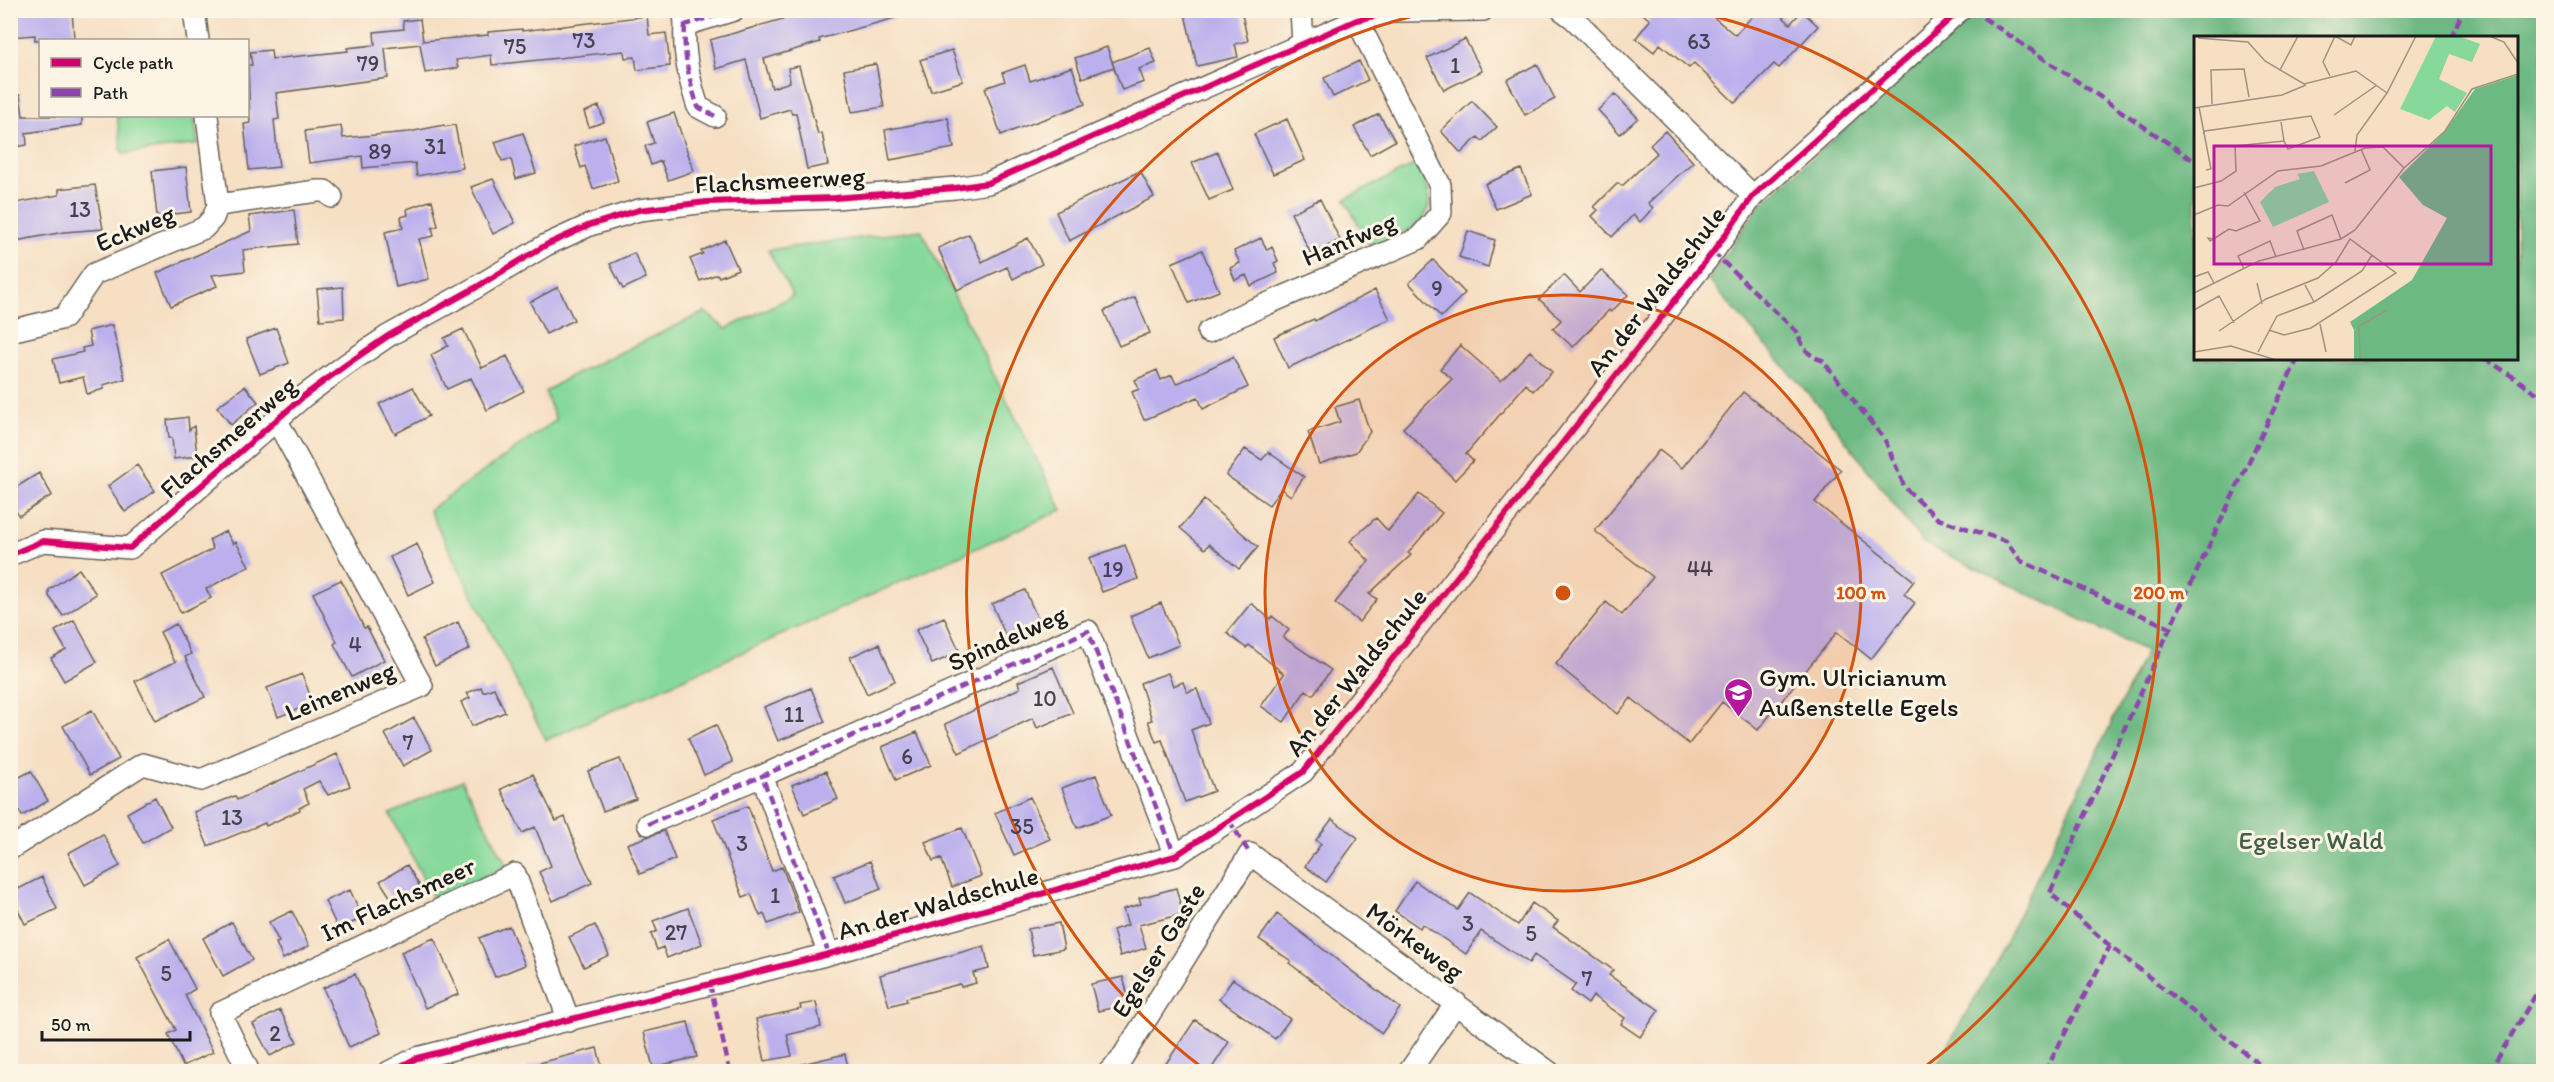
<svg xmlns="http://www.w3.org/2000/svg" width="2554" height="1082" font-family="Itim,sans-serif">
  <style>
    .green { fill: #87d99b; stroke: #527a5c; stroke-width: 1.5 }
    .forest { fill: #6db983; stroke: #446a50; stroke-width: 1.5; fill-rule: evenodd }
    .building { fill: #bbb0ed }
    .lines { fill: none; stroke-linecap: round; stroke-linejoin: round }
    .minor-casing { stroke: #686056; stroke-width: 24 }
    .minor { stroke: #fff; stroke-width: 21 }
    .quiet { stroke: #8e44ad; stroke-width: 4.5; stroke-dasharray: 9 4.5; stroke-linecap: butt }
    .cycleway-casing { stroke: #fcf5e5; stroke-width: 10 }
    .cycleway { stroke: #d6006c; stroke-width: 6 }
    .ring { fill: none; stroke: #d4530e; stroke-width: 3 }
    .labels { text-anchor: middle; stroke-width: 6; stroke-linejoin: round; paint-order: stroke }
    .number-label { font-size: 22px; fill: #444150 }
    .street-label { font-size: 26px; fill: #1c1c1c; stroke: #fcf5e5 }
    .poi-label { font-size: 26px; fill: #1c1c1c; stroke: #fcf5e5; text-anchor: start }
    .park-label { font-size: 26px; fill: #415e48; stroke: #fcf5e5 }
    .inset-road { fill: none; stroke: #9f9180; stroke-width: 1.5 }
    .view { fill: #b5179e; fill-opacity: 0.15; stroke: #b5179e; stroke-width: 3 }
    .inset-edge { fill: none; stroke: #1c1c1c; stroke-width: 3 }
    .centre { fill: #d4530e; stroke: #fcf5e5; stroke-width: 3 }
    .ring-label { font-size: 18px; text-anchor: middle; font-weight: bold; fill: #d4530e; stroke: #fcf5e5; stroke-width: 6; stroke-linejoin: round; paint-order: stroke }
  </style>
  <rect width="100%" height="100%" fill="#fcf5e5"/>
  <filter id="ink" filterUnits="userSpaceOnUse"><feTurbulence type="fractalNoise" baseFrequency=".0167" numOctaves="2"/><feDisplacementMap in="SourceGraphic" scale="12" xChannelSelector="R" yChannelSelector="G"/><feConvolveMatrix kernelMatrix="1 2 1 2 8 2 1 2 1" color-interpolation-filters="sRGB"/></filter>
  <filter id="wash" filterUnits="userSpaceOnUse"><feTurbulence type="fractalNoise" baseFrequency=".008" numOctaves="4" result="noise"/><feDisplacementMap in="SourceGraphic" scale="24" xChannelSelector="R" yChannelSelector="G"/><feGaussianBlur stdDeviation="1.35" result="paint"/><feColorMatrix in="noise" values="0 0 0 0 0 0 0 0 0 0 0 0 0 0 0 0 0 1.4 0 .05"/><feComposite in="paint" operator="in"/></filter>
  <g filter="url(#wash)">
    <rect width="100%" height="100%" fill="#f6dfc3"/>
    <path class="green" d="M117,116H194L198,144L122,154Z
      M1418,163C1446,222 1418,225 1371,248L1345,199Z
      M921,230L1062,510L546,740L429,510L556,420L545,392L567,378L705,312L726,329L793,296L768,250Z
      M462,780L507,866L435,901L390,814Z"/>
    <path class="forest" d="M1979,11H2543V1071H1933L2000,954L2146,651L1923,543L1821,408L1708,280L1761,203ZM2196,38H2516V358H2196Z"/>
    <g id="blocks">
      <path class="building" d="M10,10H72L74,38L35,40V35L10,37Z
        M814,10H905L906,15L819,39L820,42L764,59L772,88L790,82L788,68L799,66L818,134L822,133L828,165L807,169L796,113L792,114L790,109L760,118L746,60L716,69L710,40Z
        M1184,10H1241L1248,41L1235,44L1238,57L1197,66Z
        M1638,10H1705L1735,35L1758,10H1776L1790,24L1802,11L1818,26L1779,68L1774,64L1735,103L1694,63L1689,68L1660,44L1654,52L1636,38L1650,20Z
        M647,16L649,35L666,33L670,66L637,70L635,57L625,58L624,51L492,65L491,55L456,60L458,68L425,73L420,44L385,48L388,78L276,93L279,119L274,120L279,167L249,170L244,124L250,123L248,65H252L250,52L271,50L272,59L348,51L347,48L375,45L374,32L404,29L403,21L420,19L423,41L488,35V32L522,29V31Z
        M1465,39L1482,71L1444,90L1427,58Z
        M1107,47L1114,67L1082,78L1075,58Z
        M1150,48L1156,63L1139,69L1144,82L1122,90L1112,62Z
        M952,50L963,81L931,91L920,60Z
        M1359,61L1368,80L1333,97L1324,78Z
        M876,64L884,107L852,112L844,70Z
        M1537,64L1555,99L1525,115L1507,80Z
        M1025,65L1030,81L1072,67L1085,104L1001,135L985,88L1005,81L1002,73Z
        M1615,94L1638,118L1620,134L1598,110Z
        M20,95L23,116H82V125L26,133L27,145L10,148V96Z
        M1472,101L1497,127L1482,141L1478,137L1461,153L1441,131Z
        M599,106L604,122L589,127L584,112Z
        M674,113L694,171L668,180L661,161L651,165L645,146L654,143L647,122Z
        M1379,114L1395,141L1370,155L1354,127Z
        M948,118L954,148L890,160L885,130Z
        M1287,119L1305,160L1273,174L1254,134Z
        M444,125L445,127L455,125L463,168L417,176L415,163L363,168L362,156L309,163L305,131L341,126L343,138L409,132Z
        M1665,131L1693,162L1648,203L1653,208L1640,222L1633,215L1612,237L1592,216L1598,210L1594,207L1618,183L1622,186L1657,153L1650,145Z
        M523,133L536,173L516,179L511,159L502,161L495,142Z
        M605,136L618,181L593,189L585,166L581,168L574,146Z
        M1218,152L1233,190L1209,200L1192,163Z
        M186,167L191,212L157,216L152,171Z
        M1521,169L1532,194L1496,209L1485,184Z
        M1140,171L1154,197L1069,241L1056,212Z
        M493,179L515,223L493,234L471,187Z
        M95,185L103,229L64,232L10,242V204L59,195V189Z
        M1320,199L1340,240L1311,254L1291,213Z
        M432,200L438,226L432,228L434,236L419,239L429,279L396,287L385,232L403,228L401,217L408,215L407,209Z
        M294,210L298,244L243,250L245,271L212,275L217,286L171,306L157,273L251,231L249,216Z
        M1468,231L1495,240L1488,267L1459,257Z
        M969,234L982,262L1028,238L1042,264L1013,279L1007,267L957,290L938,248Z
        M1261,238L1267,250L1272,247L1278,261L1274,263L1278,273L1251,286L1246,275L1235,280L1230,268L1240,263L1234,251Z
        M725,240L738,269L719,277L717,274L700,281L690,259L703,254L701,251Z
        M1202,250L1219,291L1189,303L1172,263Z
        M634,253L646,278L623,289L610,264Z
        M1433,260L1465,293L1441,317L1409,283Z
        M1601,270L1628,295L1611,312L1609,310L1573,347L1553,329L1561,320L1539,299L1564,275L1580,292Z
        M343,287L344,318L320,320L317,289Z
        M558,287L574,320L546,334L530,302Z
        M1375,290L1390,319L1288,368L1274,337L1314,319L1315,321Z
        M1135,297L1150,333L1119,346L1104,311Z
        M112,325L125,379L103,385L104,389L87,394L83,377L59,383L53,359L83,352L82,348L91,346L88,331Z
        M276,328L289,363L260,374L246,339Z
        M463,329L482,368L507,356L524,391L487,410L471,378L447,389L431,355L448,346L444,338Z
        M1460,345L1501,381L1530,351L1552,372L1533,391L1526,384L1466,454L1473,461L1455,480L1403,428L1452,379L1440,369Z
        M1233,357L1248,387L1203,409L1198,397L1144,420L1132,392L1139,389L1135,380L1157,370L1161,380L1172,375L1176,384Z
        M245,386L258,402L231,425L217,407Z
        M413,387L429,416L395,434L379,404Z
        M1743,392L1841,470L1815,502L1914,581L1904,594L1915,603L1871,659L1837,632L1758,730L1722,702L1689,744L1631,698L1618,714L1556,664L1606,602L1622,615L1653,577L1595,531L1659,450L1682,468Z
        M1359,400L1370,432L1356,452L1319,464L1308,432L1340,422L1335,407Z
        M188,417L189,430L194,426L197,456L174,459L172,438H169L167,420Z
        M1245,449L1262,460L1268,452L1304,477L1291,496L1281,489L1269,505L1226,475Z
        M137,465L155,491L125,512L108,486Z
        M39,473L52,495L19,516L10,502V491Z
        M1419,494L1442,513L1408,553L1411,555L1369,594L1377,599L1359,622L1335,603L1369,561L1350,541L1376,518L1388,531Z
        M1204,500L1258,547L1239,569L1209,544L1205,549L1180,528Z
        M226,531L233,544L236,542L249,566L206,589L211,598L181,613L162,575L213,549L209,540Z
        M417,544L435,582L408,595L390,557Z
        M1125,545L1138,579L1102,592L1089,558Z
        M79,569L96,594L63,616L49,596V590Z
        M341,580L364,628L367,627L384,660L352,677L334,644L337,642L313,593Z
        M1025,590L1040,624L1007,639L992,604Z
        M1161,603L1179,645L1148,658L1130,616Z
        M1251,603L1270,619L1272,616L1289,630L1283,637L1331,670L1313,695L1306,690L1284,722L1261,706L1284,674L1249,645L1246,648L1227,633Z
        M944,617L960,652L932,664L916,630Z
        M74,620L97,662L64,681L51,658L66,650L55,631Z
        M458,622L470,649L435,666L422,639Z
        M176,624L191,654L185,657L205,697L155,721L135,681L177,661L175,662L160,632Z
        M879,644L895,681L867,694L850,657Z
        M1053,667L1073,713L1037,728L1033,718L959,753L945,724L1020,688L1018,682Z
        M1168,673L1173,686L1183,682L1187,692L1197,689L1209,723L1191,730L1214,791L1185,802L1162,740L1156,742L1148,721L1152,720L1140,683Z
        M302,674L313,703L278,717L267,688Z
        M481,687L483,692L494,688L505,712L472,726L461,702L470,698L467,693Z
        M811,688L825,722L778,741L764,707Z
        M92,710L119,759L90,775L63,726Z
        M414,718L432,750L403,766L385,734Z
        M716,725L733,762L704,775L688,738Z
        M917,732L931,765L896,780L882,747Z
        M337,754L350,786L328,795L319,781L303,789L309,803L299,808L300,810L266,826L265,823L208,846L194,812L235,796L237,800Z
        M620,759L636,799L603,811L588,771Z
        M31,771L48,801L22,816L10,794V782Z
        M826,771L838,799L804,814L792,785Z
        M533,774L556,821L565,817L575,843H574L592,883L553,901L539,872L551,866L535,827L522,833L501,789Z
        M1096,775L1111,815L1077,828L1062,788Z
        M155,797L171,827L143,843L127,813Z
        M1030,797L1050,839L1014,855L995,813Z
        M748,806L772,871L782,867L799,912L768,924L764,914L760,916L751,894L743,897L713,819Z
        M1332,819L1358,838L1326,882L1305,866L1321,844L1316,840Z
        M962,828L981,876L952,887L941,858L933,861L925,842Z
        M664,831L675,859L640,874L627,844Z
        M103,834L120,866L85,885L68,853Z
        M870,861L881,889L845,903L834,876Z
        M407,865L422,890L396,906L380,881Z
        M42,877L57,909L25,924L10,893Z
        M1415,881L1458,910L1470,893L1518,925L1532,903L1558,921L1553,927L1613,970L1609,975L1659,1010L1640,1037L1621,1024L1625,1018L1593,996L1588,1004L1571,991L1576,984L1534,955L1529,963L1481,931L1466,954L1422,924L1420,928L1395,911Z
        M1176,888L1183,914L1139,925L1146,948L1120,956L1113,930L1128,925L1123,909L1141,904L1139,898Z
        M350,890L363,918L338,929L325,901Z
        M688,908L702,944L667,958L663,947L657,950L651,934L657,931L653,921Z
        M292,911L309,946L283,959L276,943L279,942L269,922Z
        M1277,914L1400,1008L1382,1033L1289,963L1291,961L1259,939Z
        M232,922L252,960L223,976L203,938Z
        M1059,923L1064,949L1033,955L1028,929Z
        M595,925L609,955L584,967L569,937Z
        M509,926L525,965L495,977L479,938Z
        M434,938L459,994L425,1008L401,952Z
        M169,939L195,989L185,995L213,1052L183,1066L168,1034L176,1030L137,957Z
        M984,946L989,969L973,973L976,983L961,987L960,984L906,998L907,1001L889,1006L880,975Z
        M355,974L381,1033L349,1047L323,988Z
        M1123,977L1130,1004L1098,1011L1091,984Z
        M1233,979L1290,1019L1275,1039L1219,999Z
        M816,1002L821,1027L787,1035L792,1056L765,1061L756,1019L801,1009L800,1005Z
        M280,1010L297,1042L270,1056L253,1024Z
        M1195,1020L1229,1042L1210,1071H1161Z
        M688,1022L697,1057L653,1067L644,1032Z
        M597,1048L603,1071H529L528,1066Z
        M845,1054L849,1071H799L798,1065Z"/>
    </g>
  </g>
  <g filter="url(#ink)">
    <use href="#blocks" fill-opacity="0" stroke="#686056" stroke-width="1.5"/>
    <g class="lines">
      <defs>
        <path id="minor" d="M194,10L198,40
          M1301,10L1303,43
          M1562,10L1573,18L1753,196
          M684,11L685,25L734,10
          M685,25C683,54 689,80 698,107L715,116
          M218,205L317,191H325L332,197
          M10,331L64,318L94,274L204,228L213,218L218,205L207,116
          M1208,332L1232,319L1418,239L1441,213L1440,185L1357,20
          M10,555L43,541L130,548L304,396L347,364L388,336L475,288L546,245L590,225L639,210L707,202L835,198L955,188L988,183L1357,20L1395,11L1483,10
          M648,824L762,776
          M10,849L143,764L201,780L422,686L277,421
          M829,954L762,776L1088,631L1175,856
          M249,1072L220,1013L515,874L569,1021
          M389,1072L417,1058L829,954L1175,856L1303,772L1713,252L1753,196L1960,10
          M1109,1072L1120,1061L1250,854L1549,1072
          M1409,1072L1456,1003"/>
      </defs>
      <use href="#minor" class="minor-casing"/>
      <use href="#minor" class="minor"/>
      <path class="quiet" d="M684,10L685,25L734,10
        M1972,10L2196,162
        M685,25C683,54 689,80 698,107L715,116
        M2451,38L2463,10
        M1713,252L1797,332C1802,346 1807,356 1822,360L1885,440L1905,488L1938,519L2006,541L2021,561L2170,628
        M2485,358L2544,398
        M1229,820L1250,854
        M648,824L762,776
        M829,954L762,776L1088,631L1175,856
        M710,984L730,1072
        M2045,1072L2110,946
        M2269,1072L2110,946L2050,893L2170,628L2298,358
        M2489,1072L2544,981"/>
      <defs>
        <path id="cycleway" d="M10,555L43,541L130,548L304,396L347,364L388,336L475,288L546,245L590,225L639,210L707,202L835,198L955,188L988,183L1357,20L1395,11L1483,10
          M389,1072L417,1058L829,954L1175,856L1303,772L1713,252L1753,196L1960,10"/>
      </defs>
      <use href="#cycleway" class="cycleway-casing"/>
      <use href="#cycleway" class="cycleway"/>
    </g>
  </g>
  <circle cx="1563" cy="593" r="298" fill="#d4530e" fill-opacity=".12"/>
  <g class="ring">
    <circle cx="1563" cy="593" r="298"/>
    <path d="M1204 1069A596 596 0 0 1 1434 11M1692 11A596 596 0 0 1 1922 1069"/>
  </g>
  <defs>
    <symbol id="school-pin" viewBox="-11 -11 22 30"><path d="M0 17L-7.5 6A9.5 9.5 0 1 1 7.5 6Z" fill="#b5179e" stroke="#fcf5e5"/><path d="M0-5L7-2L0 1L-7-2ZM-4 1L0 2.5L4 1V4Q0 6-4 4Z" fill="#fff"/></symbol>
  </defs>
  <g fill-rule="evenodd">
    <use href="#school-pin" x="1722" y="676" width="33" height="45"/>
  </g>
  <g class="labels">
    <g class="number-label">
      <text x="584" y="48">73</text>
      <text x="1699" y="49">63</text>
      <text x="515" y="54">75</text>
      <text x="368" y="71">79</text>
      <text x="1455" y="73">1</text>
      <text x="435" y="154">31</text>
      <text x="380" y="159">89</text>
      <text x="80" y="217">13</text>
      <text x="1437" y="296">9</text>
      <text x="1700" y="576">44</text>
      <text x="1113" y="577">19</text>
      <text x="355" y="652">4</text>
      <text x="1045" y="706">10</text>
      <text x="794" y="722">11</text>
      <text x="408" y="750">7</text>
      <text x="907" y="764">6</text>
      <text x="232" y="825">13</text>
      <text x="1022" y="834">35</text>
      <text x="742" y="851">3</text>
      <text x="775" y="903">1</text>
      <text x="1468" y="931">3</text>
      <text x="676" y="940">27</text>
      <text x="1531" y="941">5</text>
      <text x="166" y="981">5</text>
      <text x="1587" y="986">7</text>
      <text x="275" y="1041">2</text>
    </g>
    <g class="street-label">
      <text transform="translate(780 180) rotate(-3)" y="9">Flachsmeerweg</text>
      <text transform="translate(135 228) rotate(-23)" y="9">Eckweg</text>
      <text transform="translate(1349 239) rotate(-23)" y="9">Hanfweg</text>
      <text transform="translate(1656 291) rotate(-52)" y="9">An der Waldschule</text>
      <text transform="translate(228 437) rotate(-41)" y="9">Flachsmeerweg</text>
      <text transform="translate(1007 638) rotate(-24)" y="9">Spindelweg</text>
      <text transform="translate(1356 672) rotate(-51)" y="9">An der Waldschule</text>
      <text transform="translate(340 691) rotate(-23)" y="9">Leinenweg</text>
      <text transform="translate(398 899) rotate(-25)" y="9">Im Flachsmeer</text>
      <text transform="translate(938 903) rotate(-16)" y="9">An der Waldschule</text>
      <text transform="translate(1415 941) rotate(36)" y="9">Mörkeweg</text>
      <text transform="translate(1158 950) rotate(-58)" y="9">Egelser Gaste</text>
    </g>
    <g class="poi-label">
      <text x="1759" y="686">Gym. Ulricianum<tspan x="1759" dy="30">Außenstelle Egels</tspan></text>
    </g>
    <g class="park-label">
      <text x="2311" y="849">Egelser Wald</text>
    </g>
  </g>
  <g transform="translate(2194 36)">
    <rect width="324" height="324" fill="#f6dfc3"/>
    <path d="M242,0H265L286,8L278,26L255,18L245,43L273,57L261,76L253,70L235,84L206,73ZM120,135L135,166L79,191L66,166L81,151L106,143L103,138Z" fill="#87d99b"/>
    <path d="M324,39V324H160V294L156,286L218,244L253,182L229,169L205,141L251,95L281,53Z" fill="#6db983"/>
    <path class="inset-road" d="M295,0L310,6L324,27M4,2L54,6L71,25L110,48L162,35L193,57M86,34L104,0M136,40L129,26L141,0L157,9L161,0M18,68L17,34L50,33L55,61M5,71L17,133L12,134M0,72L88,59L112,49M140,79L183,49M87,86L90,105M161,115L163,99L193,57L222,0M151,147L176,134L167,113M0,152L27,145L42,135L41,110L90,105L94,113L126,101L117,80L11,95L9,98M0,179L24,169L34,170L84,135L127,130L171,112L189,111L210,132M20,203L14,202L16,205L21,202L35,193L42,195L66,185L50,156M110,214L103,195L138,179L147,203M50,233L44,220L76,205L82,221M0,241L14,236L20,247M63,247L68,268M111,249L120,266M0,257L65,225L147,203L161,194L210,132L251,95L278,53L324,38M0,274L25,260L40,287M126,288L132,316M25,295L72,263L124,242L142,226L156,203L202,237L117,292L90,299L75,294M0,316L37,310L82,324M64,316L83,280L120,266L168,235L178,219M166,324L165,290L193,274"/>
    <path class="view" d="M20,110H297V228H20Z"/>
    <rect width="324" height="324" class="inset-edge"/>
  </g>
  <circle cx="1563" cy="593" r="9" class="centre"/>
  <g class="ring-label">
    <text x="1861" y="599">100 m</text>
    <text x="2159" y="599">200 m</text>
  </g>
  <rect width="2554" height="1082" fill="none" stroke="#fcf5e5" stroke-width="36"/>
  <rect x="39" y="39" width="210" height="78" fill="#fcf5e5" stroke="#a29e95" stroke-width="1.5"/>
  <rect x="51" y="58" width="30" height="9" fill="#d6006c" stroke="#a29e95" stroke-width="1.5"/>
  <text x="93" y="69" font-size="18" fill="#1c1c1c">Cycle path</text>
  <rect x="51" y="88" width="30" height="9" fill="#8e44ad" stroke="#a29e95" stroke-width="1.5"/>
  <text x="93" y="99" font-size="18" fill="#1c1c1c">Path</text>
  <path d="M42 1031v9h148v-9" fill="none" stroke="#1c1c1c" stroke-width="3"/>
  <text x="51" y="1031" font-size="18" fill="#1c1c1c" stroke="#fcf5e5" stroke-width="4.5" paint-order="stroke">50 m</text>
</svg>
